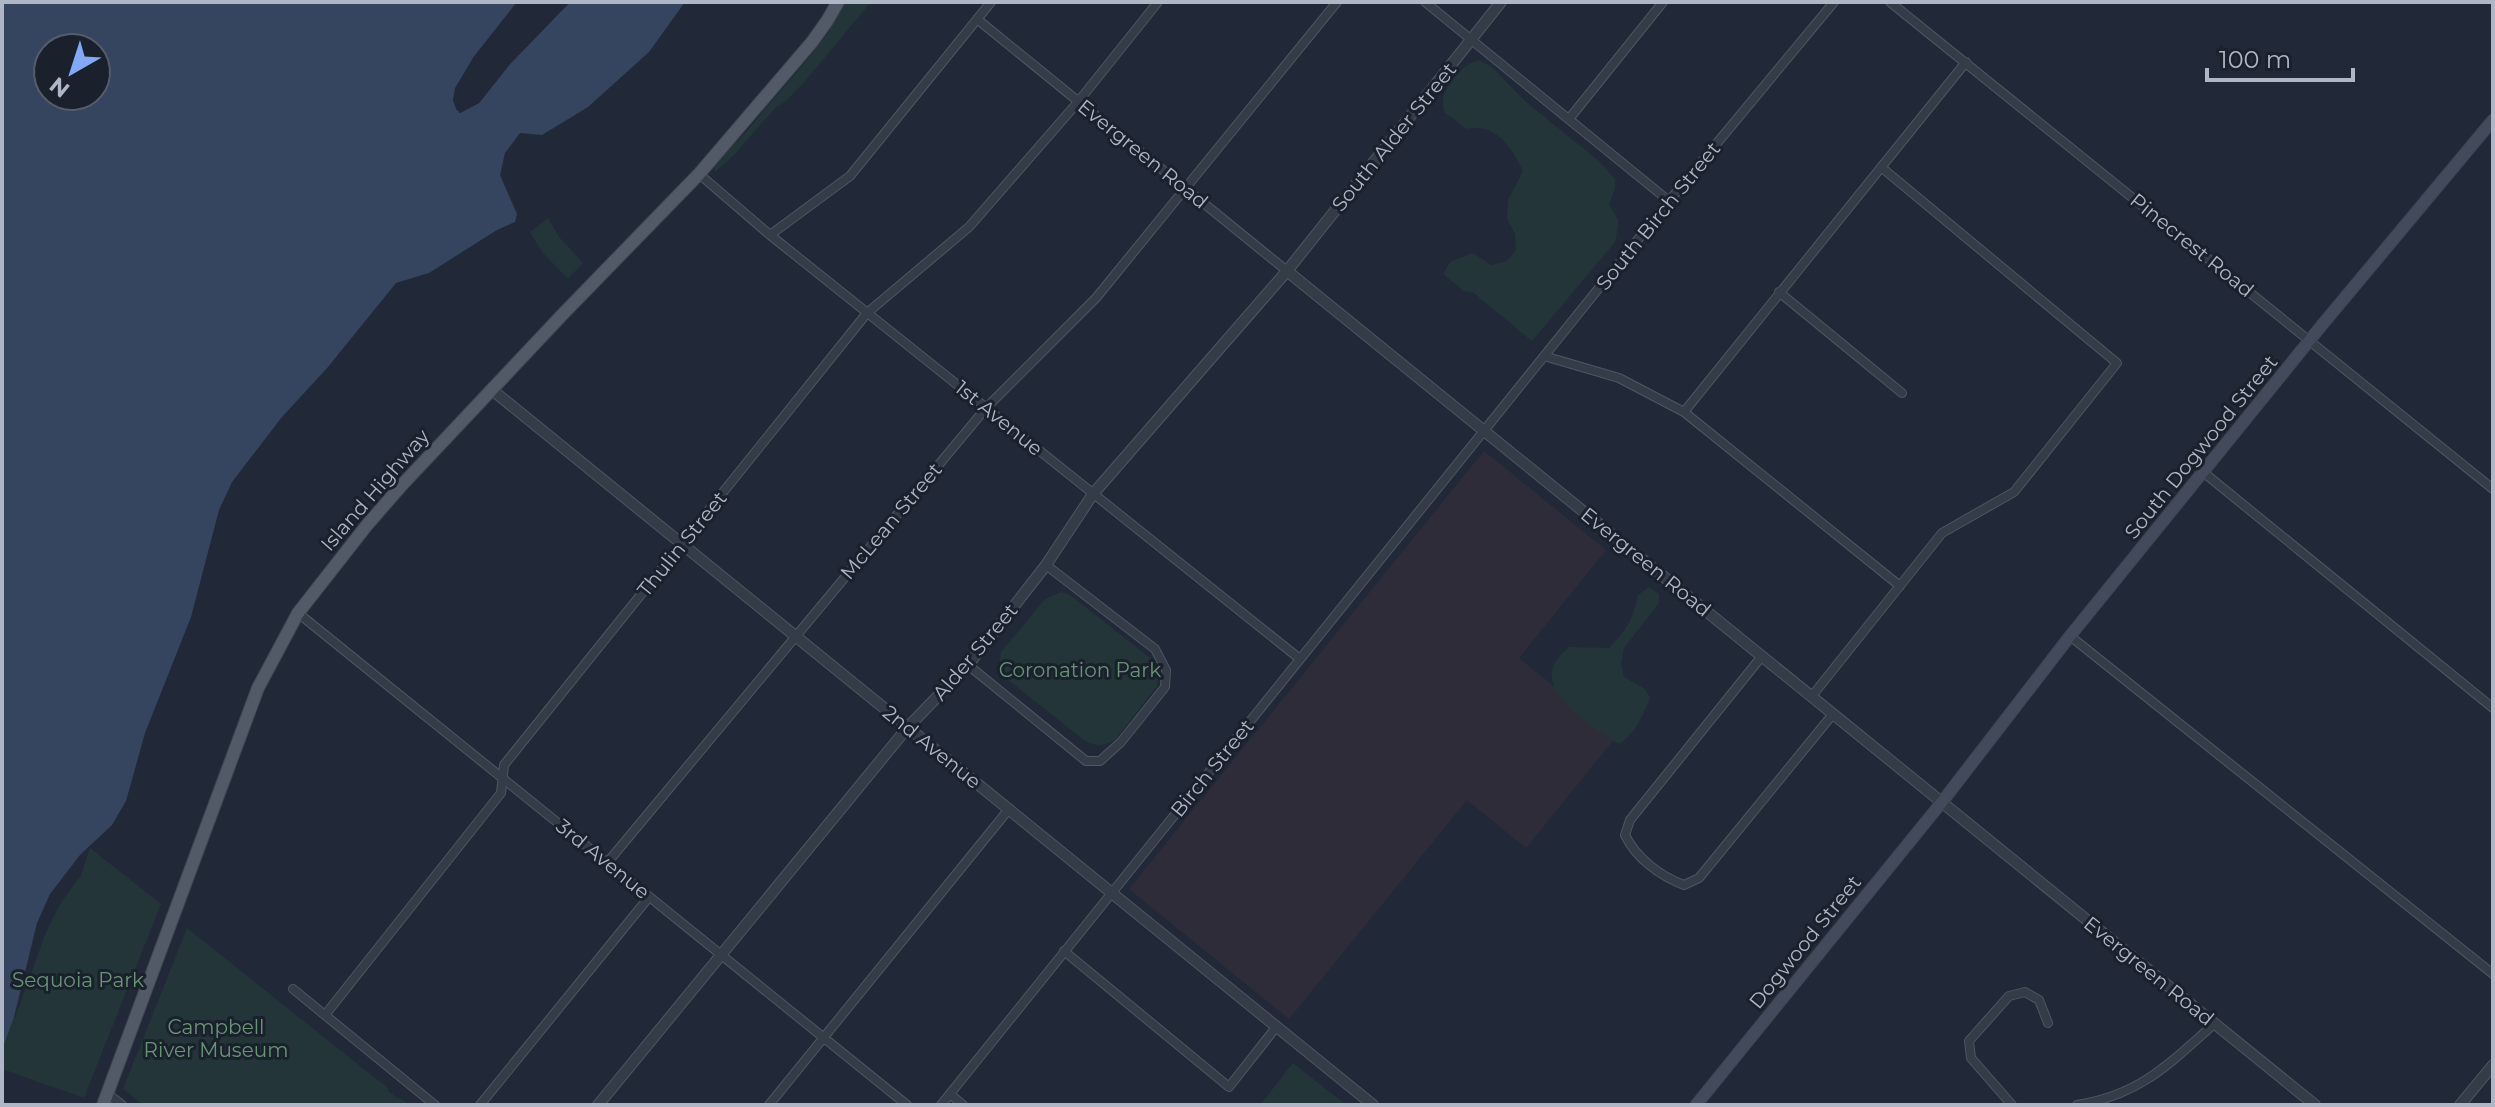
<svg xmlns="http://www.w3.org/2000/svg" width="2495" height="1107" font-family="Montserrat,sans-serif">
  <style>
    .medical { fill: #2f2c3a }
    .green { fill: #233539 }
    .water { fill: #35445f; fill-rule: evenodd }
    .pier { fill: #212938 }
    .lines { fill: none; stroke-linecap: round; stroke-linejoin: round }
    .minor-casing { stroke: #4f5663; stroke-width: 10 }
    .tertiary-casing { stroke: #4f5663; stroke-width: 12 }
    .secondary-casing { stroke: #3e4552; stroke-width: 13 }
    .primary-casing { stroke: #3e4552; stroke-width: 14 }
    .minor { stroke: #343c48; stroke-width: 8 }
    .tertiary { stroke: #343c48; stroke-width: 10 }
    .secondary { stroke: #434a5b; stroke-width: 11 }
    .primary { stroke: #525a68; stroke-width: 12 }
    .labels { text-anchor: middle; stroke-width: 6; stroke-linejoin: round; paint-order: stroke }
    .street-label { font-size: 20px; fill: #afb6c5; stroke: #1a212d }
    .park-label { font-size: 20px; fill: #679574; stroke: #1a212d }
  </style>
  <rect width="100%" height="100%" fill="#212938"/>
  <path class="medical" d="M1484,451L1606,550L1519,658L1616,737L1526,848L1467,800L1289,1019L1129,889Z"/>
  <path class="green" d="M845,2H871L805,81L785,102L775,108L734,155L715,172L714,164L746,132L812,54L827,34Z
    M1479,60L1492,67L1526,102L1600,162L1615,179V188L1609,205L1619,221L1615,242L1532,341L1474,293L1464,291L1443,274L1450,262L1473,253L1491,265L1507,261L1516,250L1515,234L1507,219L1508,200L1523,171C1513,149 1495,122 1467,129L1444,112C1444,109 1442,101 1443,99C1446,84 1464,63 1479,60Z
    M548,218L559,237L583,263L568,279L542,252L530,232Z
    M1649,587L1659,594V603L1624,648L1621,664L1624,677L1645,689L1650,698C1643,714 1636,734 1619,744C1597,730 1535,694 1556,661C1559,656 1565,652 1569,647L1609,648C1626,630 1633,620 1638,595Z
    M1061,592L1070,595L1154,661L1159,670L1157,686L1115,740C1104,746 1095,747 1084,740L1003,676L999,666L1001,652L1045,599Z
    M90,848L161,904L84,1098L2,1069V1040L9,1014L15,1018L46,932L60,904L81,875Z
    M187,928L389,1089L387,1090L398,1099L400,1098L409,1105H143L123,1089Z
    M1293,1063L1346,1105H1260Z"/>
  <path class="water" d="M2,2H517L473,58L453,100L460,113L479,103L510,64L570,2H685L649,52L588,107L542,135L520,133L505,153L500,175L517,214L515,222L497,230L429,273L396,283L328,367L282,417L232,482L219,510L191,617L145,733L126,801L112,825L80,855L50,894L37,923L14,1017L2,1050ZM48,48H96V96H48Z"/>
  <path class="pier" d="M517,2H521L476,60L459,90L457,100L461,108L476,100L540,26L564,2H570L510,64L479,103L460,113L456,109L453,100L455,88L473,58Z"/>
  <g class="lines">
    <defs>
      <path id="minor" d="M1425,2L1669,201
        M1890,2L2493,489
        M977,19L1287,271
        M1569,119L1663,2
        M699,174L770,235L1300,659
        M770,235L850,176L991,2
        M1779,292L1902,393
        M1544,356L1619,378L1684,412L1900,586
        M1684,412L1966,62
        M2203,472L2493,708
        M298,613L907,1105
        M2070,636L2493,974
        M1762,656L1630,820L1625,835C1636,858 1660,876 1684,885L1699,878L1833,714
        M968,665L1086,761H1100L1121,742L1165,687L1166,670L1155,649L1046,565
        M1812,696L1942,533L2014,492L2117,363L1881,167
        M607,863L986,408L1096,298L1337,2
        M1064,951L1229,1087L1277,1026
        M293,989L435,1105
        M325,1015L501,793L504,765L867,313L969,227L1078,102L1158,2
        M108,1094L122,1105
        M950,1094L963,1105
        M480,1105L649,897
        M769,1105L1009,809
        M941,1105L1669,201L1834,2
        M2012,1105L1971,1058L1969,1041L2009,996L2025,992L2039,1000L2048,1023
        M2077,1105C2140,1095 2169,1064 2214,1024"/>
      <path id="tertiary" d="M1287,271L2315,1105
        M491,389L1373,1105
        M598,1105L908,727L968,665L1046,565L1093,494L1287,271L1501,2
        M2460,1105L2493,1065"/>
      <path id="secondary" d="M1696,1105L1942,802L2070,636L2322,325L2493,120"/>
      <path id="primary" d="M103,1105L258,688L298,613L367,525L401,486L562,315L699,174L812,42L827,21L838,2"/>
    </defs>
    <use href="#minor" class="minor-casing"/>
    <use href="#tertiary" class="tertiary-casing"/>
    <use href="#secondary" class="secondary-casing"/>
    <use href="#primary" class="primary-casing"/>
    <use href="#minor" class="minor"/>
    <use href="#tertiary" class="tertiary"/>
    <use href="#secondary" class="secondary"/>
    <use href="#primary" class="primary"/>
  </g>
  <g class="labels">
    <g class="street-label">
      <text transform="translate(1394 137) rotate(-51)" y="7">South Alder Street</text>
      <text transform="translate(1143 154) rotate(39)" y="7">Evergreen Road</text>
      <text transform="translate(1658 216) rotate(-51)" y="7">South Birch Street</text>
      <text transform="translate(2192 245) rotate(39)" y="7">Pinecrest Road</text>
      <text transform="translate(999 418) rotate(39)" y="7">1st Avenue</text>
      <text transform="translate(2201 447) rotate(-51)" y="7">South Dogwood Street</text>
      <text transform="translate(375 490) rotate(-49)" y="7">Island Highway</text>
      <text transform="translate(891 521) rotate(-50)" y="7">McLean Street</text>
      <text transform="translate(682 544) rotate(-51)" y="7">Thulin Street</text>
      <text transform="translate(1646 562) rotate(39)" y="7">Evergreen Road</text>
      <text transform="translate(975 652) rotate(-50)" y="7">Alder Street</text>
      <text transform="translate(932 747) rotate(39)" y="7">2nd Avenue</text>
      <text transform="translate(1212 768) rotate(-51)" y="7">Birch Street</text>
      <text transform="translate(603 859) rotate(39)" y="7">3rd Avenue</text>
      <text transform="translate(1805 942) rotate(-51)" y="7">Dogwood Street</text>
      <text transform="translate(2149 971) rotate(39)" y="7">Evergreen Road</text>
    </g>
    <g class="park-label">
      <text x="1080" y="677">Coronation Park</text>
      <text x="78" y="987">Sequoia Park</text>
      <text x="216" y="1034">Campbell<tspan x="216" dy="23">River Museum</tspan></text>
    </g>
  </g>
  <rect width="2495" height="1107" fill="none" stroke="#afb6c5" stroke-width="8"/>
  <g transform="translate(72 72) rotate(219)"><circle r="38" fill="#1a212d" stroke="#565d6a" stroke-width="2"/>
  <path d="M0-6L14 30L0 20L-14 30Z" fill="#83a9f6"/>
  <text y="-12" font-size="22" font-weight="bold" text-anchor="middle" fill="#afb6c5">N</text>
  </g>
  <path d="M2207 68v12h146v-12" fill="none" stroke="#afb6c5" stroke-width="4"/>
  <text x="2219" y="68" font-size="24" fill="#afb6c5" stroke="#1a212d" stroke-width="6" paint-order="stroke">100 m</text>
</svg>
